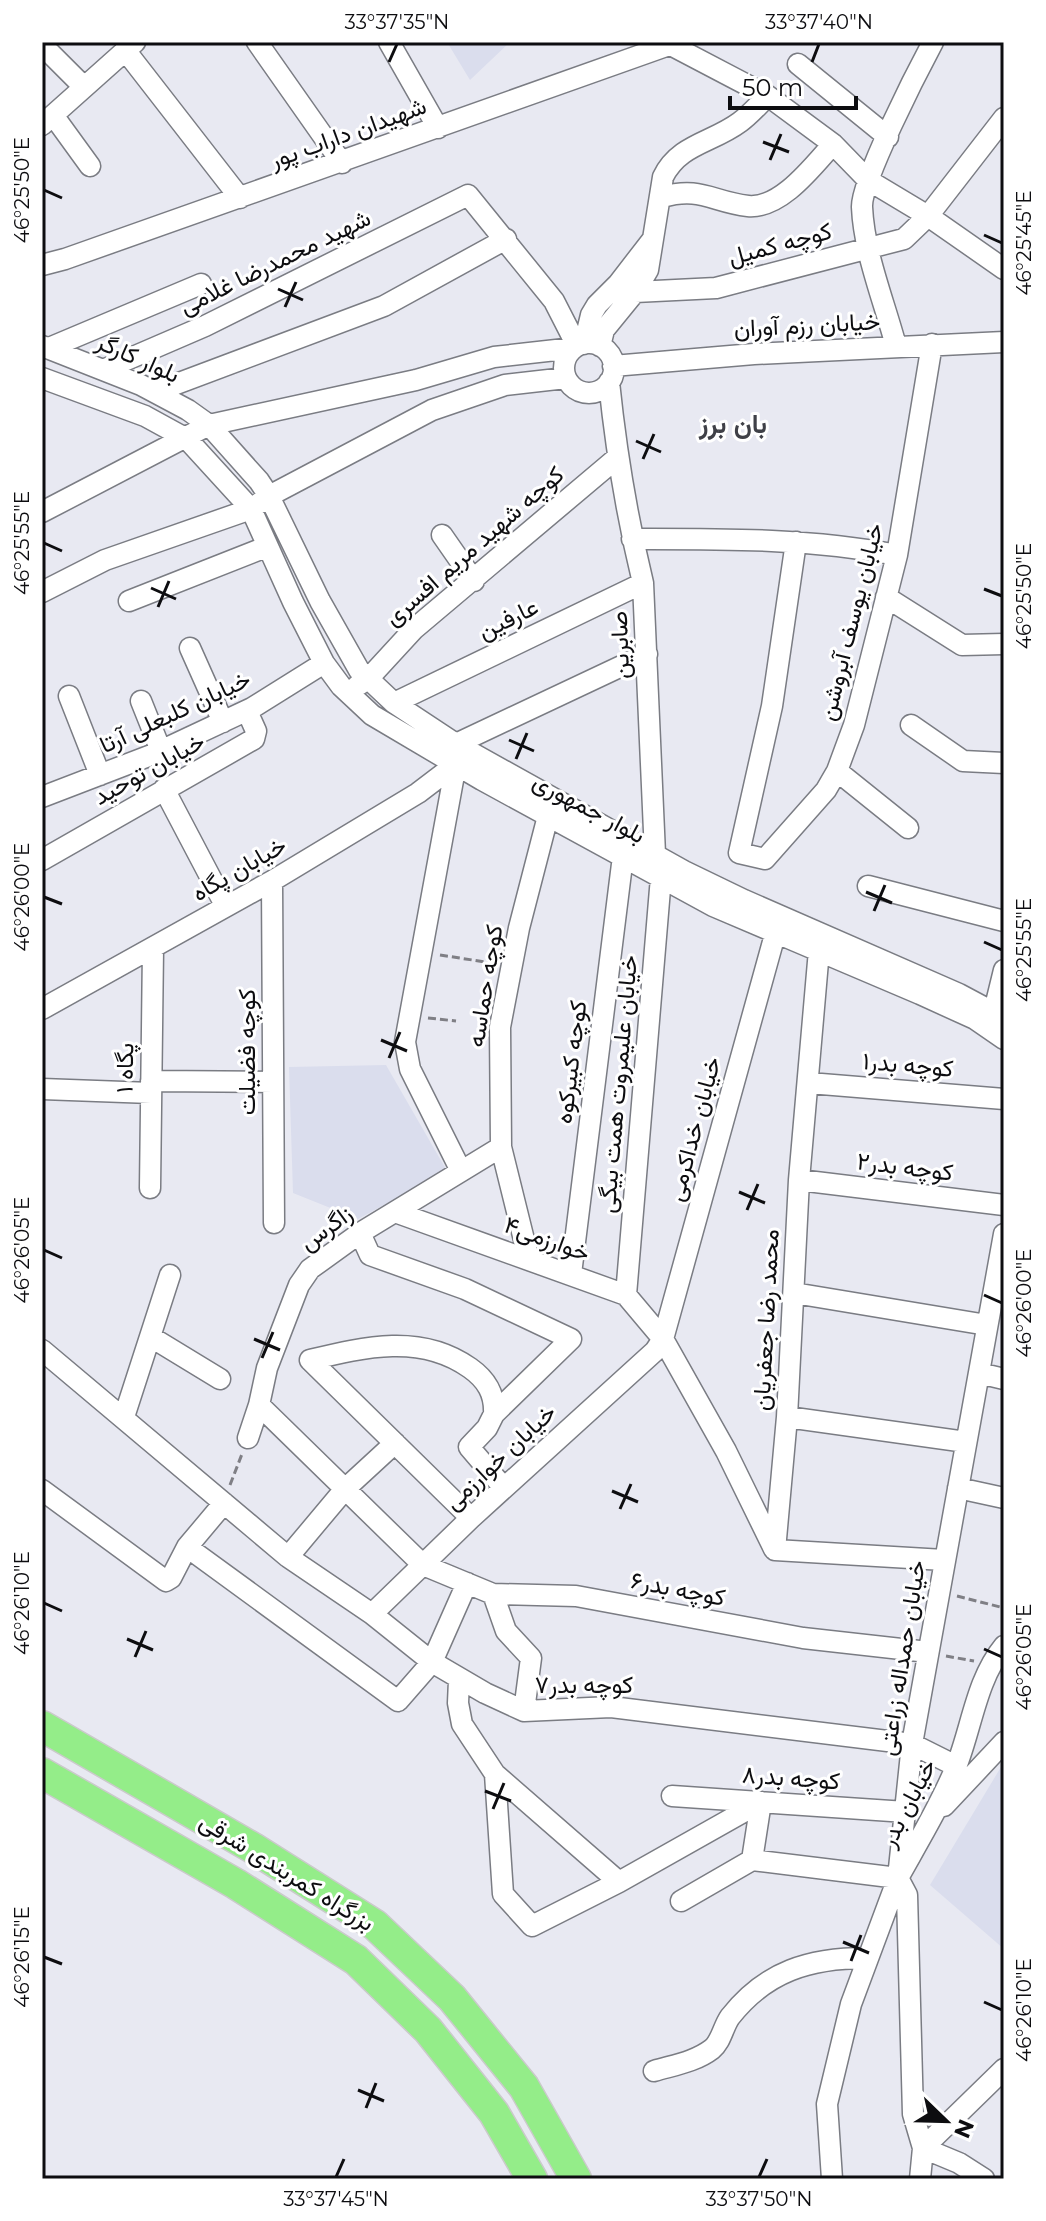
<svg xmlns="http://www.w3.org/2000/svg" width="1046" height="2221" font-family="Montserrat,Vazirmatn,sans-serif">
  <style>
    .built { fill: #dadded }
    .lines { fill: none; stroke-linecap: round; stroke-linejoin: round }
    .minor-casing { stroke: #7a7c83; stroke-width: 23 }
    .highway-casing { stroke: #cacaca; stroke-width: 33 }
    .path { stroke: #7f7f85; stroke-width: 3; stroke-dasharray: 8 4; stroke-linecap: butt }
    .minor { stroke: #fff; stroke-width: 20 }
    .highway { stroke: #94ed89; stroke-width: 30 }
    .ticks { fill: none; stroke: #0d0d10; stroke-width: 3 }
    .labels { text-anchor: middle; stroke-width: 6; stroke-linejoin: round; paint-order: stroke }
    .street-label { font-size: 24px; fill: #0d0d10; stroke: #fff }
    .neighbourhood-label { font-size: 26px; font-weight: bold; fill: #3f4047; stroke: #fff }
    .neatline { fill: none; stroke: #0d0d10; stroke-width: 3 }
    .ticks-label { font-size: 20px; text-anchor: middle; fill: #0d0d10 }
  </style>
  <rect width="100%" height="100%" fill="#e8e9f2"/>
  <path class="built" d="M447,42H510L470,80Z
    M386,1065L447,1171L358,1219L293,1193L289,1067Z
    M1004,1762V1949L930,1885Z"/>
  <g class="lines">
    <defs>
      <path id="minor" d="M257,42L342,163
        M389,42L438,128
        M665,42L768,96L833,144L868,180L928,216L1004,269
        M42,45L84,87
        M125,50L240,198
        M798,64L888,137
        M53,115L90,166
        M42,125L135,42
        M662,197C701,186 712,202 748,206C781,209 813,166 833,144
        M42,265L65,259L669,45
        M635,292L716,288L904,239L928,216L1004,118
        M564 368a25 25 0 1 1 50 0a25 25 0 1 1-50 0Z
        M584,344L591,315L597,305L618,284L652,240
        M42,346L141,385L188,410L209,425L259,481L269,496L320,601L359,670L394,703L456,744L684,871L744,900L959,994L1004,1018
        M600,346L604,330L635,292L648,270L663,177C679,144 712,143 740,122C750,115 758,105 768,96
        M896,346C884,301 864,253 862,207C861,181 918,70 933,42
        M49,348L201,284
        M613,366L754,354L1004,342
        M103,370L205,326L468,195L554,301L577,346
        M42,378L145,416L187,439L251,509L293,602L324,663L341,686L372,715L482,780L713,906L920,994L975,1019L1004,1039
        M609,382C616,450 627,517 643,583L655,854
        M155,392L384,306L506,239
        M42,512L209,425L416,380L494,357L574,348
        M442,535L474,581
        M632,539C721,539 809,538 897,555
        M796,542L772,706L739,853L765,859L826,790L837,771L854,725L897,555L932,344
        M42,592L105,560L251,509L269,496L432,410L505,385L566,378
        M886,597L962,645L1004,644
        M129,601L266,547
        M190,648L223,722
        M357,686L368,679L414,629L618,457
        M69,696L100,775
        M141,701L161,751
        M394,703L643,583
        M911,725L963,761L1004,763
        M456,744L647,654
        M456,764L405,1042L410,1069L461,1171
        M837,771L908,828
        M164,789L225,905
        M42,797L154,754L252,708L324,663
        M42,860L254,739L256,731L247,711
        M272,881L274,1223
        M868,886L1004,921
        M42,1009L272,881L418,793L456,764
        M994,1011L1004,970
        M151,1081L273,1082
        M809,1083L1004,1099
        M42,1089L151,1093
        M799,1180L1004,1205
        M150,1188L153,949
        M395,1212L626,1295L663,1339L726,1451L774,1549
        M360,1233L370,1255L465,1289L571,1339L494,1414L487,1428L469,1447L504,1488
        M529,1260L501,1147L500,1027L519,928L548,816
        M571,1274L623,856
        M794,1293L987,1325
        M626,1295L661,877
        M151,1337L220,1379
        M42,1350L288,1557L372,1614L432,1662L485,1693L524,1711L611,1707L912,1744L956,1766
        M310,1360L471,1518
        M310,1360C364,1347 421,1333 470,1368C487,1380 495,1394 494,1414
        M979,1373L1004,1379
        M259,1405L423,1565L493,1594L576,1596L803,1638L928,1652
        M124,1417L170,1275
        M787,1417L966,1442
        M248,1438L259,1405L267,1368L299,1285L310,1269L360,1233L501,1147
        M958,1488L1004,1498
        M42,1490L166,1581L171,1578L187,1547L224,1503
        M187,1547L398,1701L432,1662L467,1583
        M775,1550L787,1417L799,1180L819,950
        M775,1550L944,1560
        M288,1557L345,1489L395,1443
        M493,1594L506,1631L531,1658L524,1711
        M372,1614L471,1518L655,1351L663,1339L779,920
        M459,1680L458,1703L462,1724L495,1774L619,1882
        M495,1774L503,1894L532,1926L619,1882L761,1802
        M672,1796L906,1812
        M944,1806L1004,1742
        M752,1860L761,1802
        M681,1901L752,1860L898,1878
        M654,2071C674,2065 695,2062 712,2049C721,2042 723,2027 730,2017C766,1971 810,1958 866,1958
        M832,2179L827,2104L851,2004L898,1878L912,1744L1004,1234
        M920,2179L923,2148L913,2114L907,1895L898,1878C918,1842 940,1806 956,1767C972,1727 976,1680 1004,1646
        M984,2179L959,2163L923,2148L1004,2069"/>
      <path id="highway" d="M42,1726L253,1848L375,1925L452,1998L524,2087L576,2179
        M42,1773L236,1884L356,1960L428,2030L494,2113L532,2179"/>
    </defs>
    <use href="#minor" class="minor-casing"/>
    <use href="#highway" class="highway-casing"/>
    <path class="path" d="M440,955L492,963
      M428,1018L456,1021
      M230,1485L242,1454
      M957,1596L1004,1608
      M946,1656L974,1661"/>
    <use href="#minor" class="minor"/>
    <use href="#highway" class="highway"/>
  </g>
  <path class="ticks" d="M389,62L397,44M812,62L819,44M763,142L789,152M770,160L781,134M44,190L62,198M984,235L1002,243M278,289L303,300M285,307L296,282M636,441L661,452M643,459L654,434M44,543L62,551M151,588L176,599M984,589L1002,596M158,607L169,581M509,740L534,751M516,759L527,733M866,892L892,903M44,897L62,904M874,911L885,885M984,942L1002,950M381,1040L407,1051M389,1058L400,1032M739,1192L765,1203M747,1210L758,1184M44,1250L62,1258M984,1295L1002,1303M254,1339L280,1350M262,1358L273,1332M612,1491L638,1502M620,1509L631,1484M44,1603L62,1611M127,1639L153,1650M984,1649L1002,1657M135,1657L146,1631M485,1791L511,1801M493,1809L504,1783M843,1942L869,1953M44,1957L62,1964M851,1961L861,1935M984,2002L1002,2010M358,2090L384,2101M366,2108L376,2083M336,2177L344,2159M759,2177L767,2159"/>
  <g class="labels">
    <g class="street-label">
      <text transform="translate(348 133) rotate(-20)" y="8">شهیدان داراب پور</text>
      <text transform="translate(780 244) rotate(-15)" y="8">کوچه کمیل</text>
      <text transform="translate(275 262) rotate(-26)" y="8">شهید محمدرضا غلامی</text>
      <text transform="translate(807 325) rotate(-3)" y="8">خیابان رزم آوران</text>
      <text transform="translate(138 358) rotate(24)" y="8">بلوار کارگر</text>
      <text transform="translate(474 546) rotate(-41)" y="8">کوچه شهید مریم افسری</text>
      <text transform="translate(508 619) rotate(-26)" y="8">عارفین</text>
      <text transform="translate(851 622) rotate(-76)" y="8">خیابان یوسف آبروشن</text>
      <text transform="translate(620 645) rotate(-92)" y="8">صابرین</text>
      <text transform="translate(175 712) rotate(-25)" y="8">خیابان کلبعلی آرتا</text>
      <text transform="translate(149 769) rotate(-29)" y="8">خیابان توحید</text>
      <text transform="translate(589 808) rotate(28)" y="8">بلوار جمهوری</text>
      <text transform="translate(239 869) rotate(-30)" y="8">خیابان پگاه</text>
      <text transform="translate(485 986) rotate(-81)" y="8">کوچه حماسه</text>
      <text transform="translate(247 1052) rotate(-90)" y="8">کوچه فضیلت</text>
      <text transform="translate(571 1062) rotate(-83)" y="8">کوچه کبیرکوه</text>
      <text transform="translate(908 1065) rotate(5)" y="8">کوچه بدر۱</text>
      <text transform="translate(125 1068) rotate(-89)" y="8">پگاه ۱</text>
      <text transform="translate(618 1084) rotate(-85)" y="8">خیابان علیمروت همت بیگی</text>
      <text transform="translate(694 1129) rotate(-75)" y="8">خیابان خداکرمی</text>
      <text transform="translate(905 1167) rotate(7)" y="8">کوچه بدر۲</text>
      <text transform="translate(326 1228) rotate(-36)" y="8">زاگرس</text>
      <text transform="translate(547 1239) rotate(20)" y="8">خوارزمی۴</text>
      <text transform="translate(766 1320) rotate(-87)" y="8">محمد رضا جعفریان</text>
      <text transform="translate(500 1457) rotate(-43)" y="8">خیابان خوارزمی</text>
      <text transform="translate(678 1589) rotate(11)" y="8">کوچه بدر۶</text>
      <text transform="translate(902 1658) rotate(-81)" y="8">خیابان حمداله زراعتی</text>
      <text x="584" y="1693">کوچه بدر۷</text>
      <text transform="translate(791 1778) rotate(4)" y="8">کوچه بدر۸</text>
      <text transform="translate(908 1803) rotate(-63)" y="8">خیابان بدر</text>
      <text transform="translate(287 1872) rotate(32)" y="8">بزرگراه کمربندی شرقی</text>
    </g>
    <g class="neighbourhood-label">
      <text x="733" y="433">بان برز</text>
    </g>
  </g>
  <rect width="1046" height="2221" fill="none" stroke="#ffffff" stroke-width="88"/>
  <g transform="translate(946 2121) rotate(113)" stroke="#ffffff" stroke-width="6" paint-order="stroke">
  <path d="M0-6L14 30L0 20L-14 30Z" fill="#0d0d10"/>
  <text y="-12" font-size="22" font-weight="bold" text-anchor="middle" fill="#0d0d10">N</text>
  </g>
  <path d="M730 96v12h126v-12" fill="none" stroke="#0d0d10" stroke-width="4"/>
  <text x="742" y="96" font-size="24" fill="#0d0d10" stroke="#ffffff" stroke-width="6" paint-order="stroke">50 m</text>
  <rect x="44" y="44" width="958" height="2133" class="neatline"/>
  <g class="ticks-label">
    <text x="397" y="29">33°37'35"N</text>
    <text x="819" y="29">33°37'40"N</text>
    <text transform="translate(22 190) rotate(-90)" y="7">46°25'50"E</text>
    <text transform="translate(1024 243) rotate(-90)" y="7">46°25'45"E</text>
    <text transform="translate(22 543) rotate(-90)" y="7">46°25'55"E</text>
    <text transform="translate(1024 596) rotate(-90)" y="7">46°25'50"E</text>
    <text transform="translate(22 897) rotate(-90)" y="7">46°26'00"E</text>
    <text transform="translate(1024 950) rotate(-90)" y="7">46°25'55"E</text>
    <text transform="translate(22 1250) rotate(-90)" y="7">46°26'05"E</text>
    <text transform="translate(1024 1303) rotate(-90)" y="7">46°26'00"E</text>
    <text transform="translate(22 1603) rotate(-90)" y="7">46°26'10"E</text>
    <text transform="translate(1024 1657) rotate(-90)" y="7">46°26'05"E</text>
    <text transform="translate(22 1957) rotate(-90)" y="7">46°26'15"E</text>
    <text transform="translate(1024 2010) rotate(-90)" y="7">46°26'10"E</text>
    <text x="336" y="2206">33°37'45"N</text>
    <text x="759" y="2206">33°37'50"N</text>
  </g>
</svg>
